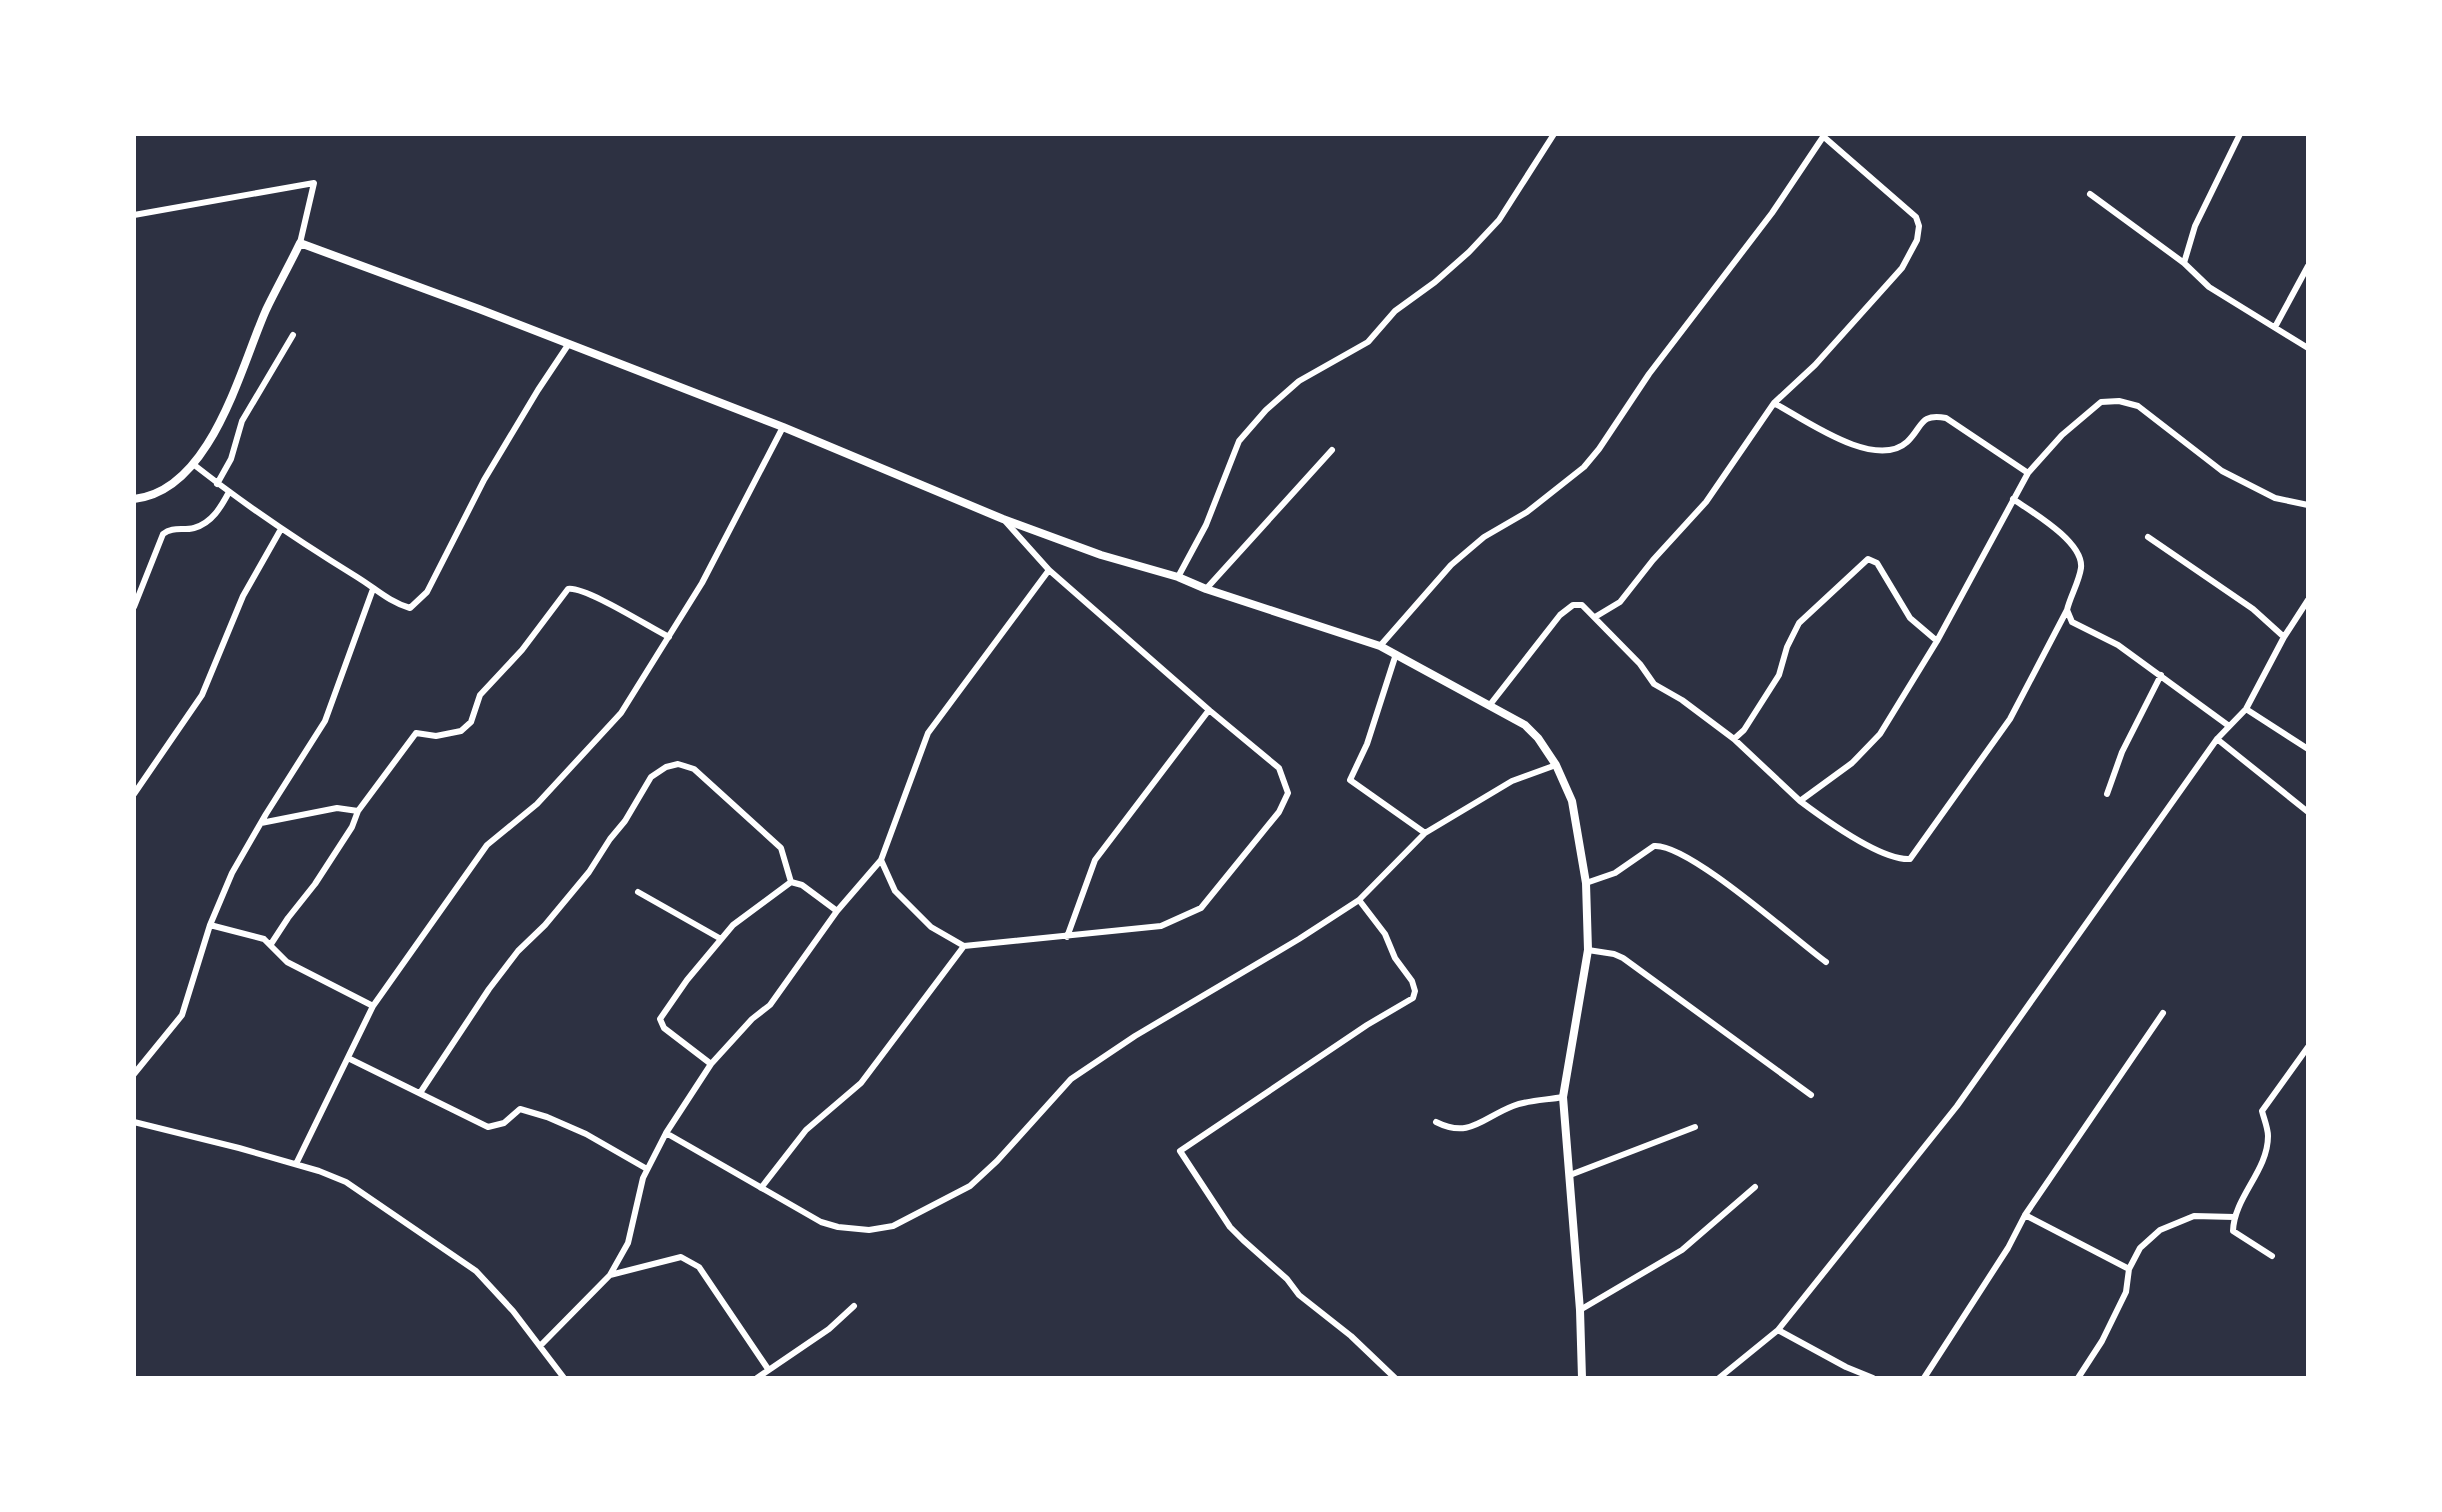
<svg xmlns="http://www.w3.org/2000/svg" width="2442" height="1512" font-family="'Source Sans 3',sans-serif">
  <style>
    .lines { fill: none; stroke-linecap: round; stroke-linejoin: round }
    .minor { stroke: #fff; stroke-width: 6 }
    .tertiary { stroke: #fff; stroke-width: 8 }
  </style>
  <rect width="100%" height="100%" fill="#2d3142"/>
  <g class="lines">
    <path class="minor" d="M2090,194L2184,263L2209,287L2308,348
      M134,215L314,183L300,243
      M2184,263L2195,226L2240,134
      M2275,327L2308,266
      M1774,403C1804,419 1875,471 1907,442C1923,427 1919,413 1946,418L2028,473
      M193,464C245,505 300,542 357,577C375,588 389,602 410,608L427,592L484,480L538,390L568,345
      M217,484L231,459L242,421L293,335
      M2013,499C2032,512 2084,542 2081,568C2079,582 2070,597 2067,610L2072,622L2118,645L2229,726
      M2148,537L2253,609L2284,637
      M1178,577L1206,525L1239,441L1266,410L1299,381L1368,342L1395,311L1435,282L1469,252L1499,220L1554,134
      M1206,589L1332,450
      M134,607L163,534C173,526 183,531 194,528C212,523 221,507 229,492
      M1595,617L1620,602L1653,560L1706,502L1774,403L1815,365L1902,268L1917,240L1919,226L1916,217L1824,137
      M1380,646L1451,565L1484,537L1527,512L1584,467L1599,449L1649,374L1772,213L1825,134
      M1396,654L1367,744L1350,780L1425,833
      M1489,706L1560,615L1573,605H1582L1640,664L1654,684L1682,700L1734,739L1800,801L1852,763L1880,734L1937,641L2028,473L2062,435L2101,402L2119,401L2138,406L2222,471L2275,498L2308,505
      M2246,709L2308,749
      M1734,739L1744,730L1779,675L1787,647L1799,623L1868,559L1877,563L1910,618L1937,641
      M2217,739L2308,812
      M134,794L202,695L243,596L281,529
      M2107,794L2122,752L2161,675
      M1800,801C1824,819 1881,861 1910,859L2010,719L2067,610
      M261,823L337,808L358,811
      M881,860L895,891L931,927L964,946L1161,926L1201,908L1279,812L1288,793L1279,768L1209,710L1049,570L1006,522
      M1586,883L1615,873L1654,846C1688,843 1793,938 1826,962
      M638,892L721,939
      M1359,900L1385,934L1395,958L1412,981L1415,991L1413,998L1367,1025L1180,1151L1230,1227L1243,1240L1287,1279L1299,1295L1351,1336L1395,1378
      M210,925L264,939L287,962L373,1006
      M1067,937L1095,860L1209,710
      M271,944L288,918L315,884L352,827L358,811L416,733L436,736L461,731L471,722L480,695L522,650L568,589C585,586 649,627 669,637
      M1588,950L1614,954L1623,958L1811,1095
      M348,1058L488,1127L504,1123L520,1109L547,1117L586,1134L647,1169
      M711,1064L664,1028L660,1019L687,980L733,925L791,882L802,885L837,911
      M134,1074L182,1015L210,925L232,873L266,814L325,721L373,589
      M420,1093L489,989L518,951L545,925L589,872L610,839L625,821L651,777L666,767L678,764L694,769L781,848L791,882
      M134,1122L239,1148L319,1171L346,1182L476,1271L513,1311L564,1378
      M1436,1122C1470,1139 1482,1118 1513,1106C1528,1100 1547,1100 1563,1097
      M666,1133L821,1222L838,1227L869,1230L893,1226L970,1186L997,1161L1071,1079L1135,1036L1299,939L1359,900L1425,833L1512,781L1556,765
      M296,1164L373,1006L487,845L537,804L621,713L702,583L783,427
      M1570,1175L1695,1127
      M761,1188L806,1130L861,1083L964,946
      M2025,1215L2129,1269
      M2272,1256L2233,1231C2234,1197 2268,1171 2268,1136C2268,1128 2264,1119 2262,1111L2308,1047
      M610,1275L681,1257L699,1267L768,1369
      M1580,1310L1682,1250L1755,1187
      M1778,1330L1846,1367L1873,1378
      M541,1345L610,1275L628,1243L643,1178L666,1133L711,1064L752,1019L770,1005L837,911L881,860L928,733L1049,570
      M757,1378L829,1329L854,1306
      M1719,1378L1778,1330L1957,1106L2217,739L2246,709L2284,637L2308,600
      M1924,1378L2008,1248L2025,1215L2163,1013
      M2078,1378L2102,1341L2126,1292L2129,1269L2140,1248L2160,1230L2194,1216L2234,1217"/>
    <path class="tertiary" d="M134,499C211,491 240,369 266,310C277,287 289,266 300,243L479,309L783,427L1003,519L1101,555L1178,577L1206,589L1380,646L1525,725L1538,738L1556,765L1572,801L1586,883L1588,950L1563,1097L1580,1310L1582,1378"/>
  </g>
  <rect width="2442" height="1512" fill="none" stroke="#ffffff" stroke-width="272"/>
</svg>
